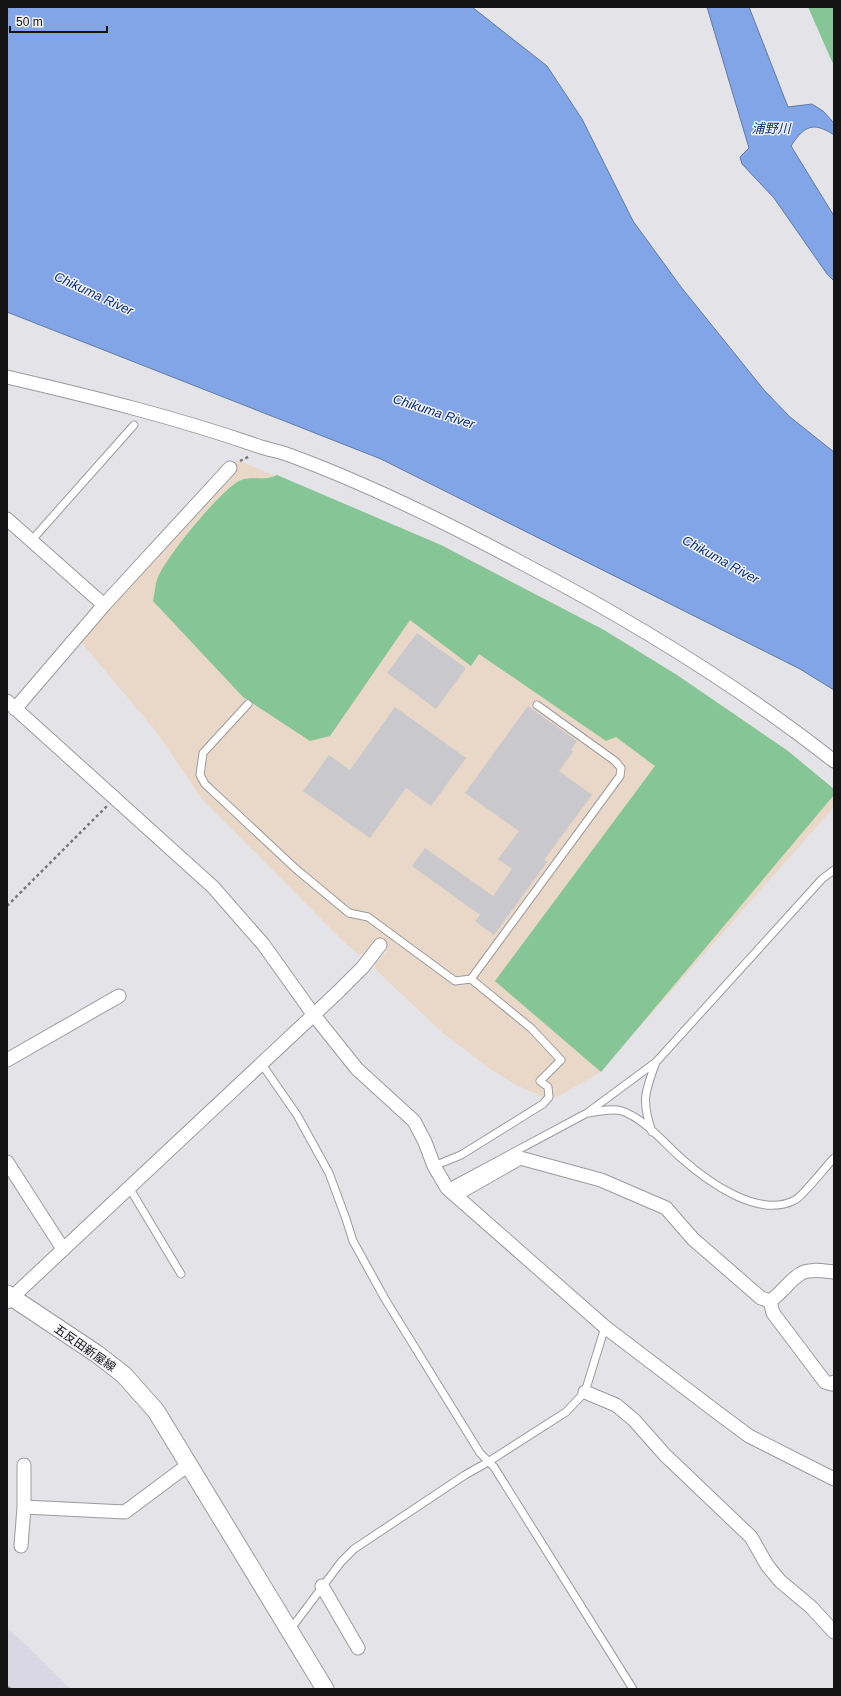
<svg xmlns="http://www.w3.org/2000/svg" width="841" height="1696" font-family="Helvetica,'Noto Sans JP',sans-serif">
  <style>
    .built { fill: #d8d7e3 }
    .education { fill: #e9d7c7 }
    .green { fill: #86c595 }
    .water { fill: #81a5e6; stroke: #607aa7 }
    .building { fill: #c9c9cd }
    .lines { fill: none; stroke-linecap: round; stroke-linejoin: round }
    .service-casing { stroke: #9b9b9f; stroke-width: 9 }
    .minor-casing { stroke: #9b9b9f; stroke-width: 15 }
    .tertiary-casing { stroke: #9b9b9f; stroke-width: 19 }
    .path { stroke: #78787b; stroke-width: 2.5; stroke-dasharray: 3 3; stroke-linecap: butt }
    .service { stroke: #fff; stroke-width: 7 }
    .minor { stroke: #fff; stroke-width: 13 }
    .tertiary { stroke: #fff; stroke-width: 17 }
    .rail { stroke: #808083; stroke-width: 3; stroke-dasharray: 5 5; stroke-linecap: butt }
    .labels { text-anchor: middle; stroke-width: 3; stroke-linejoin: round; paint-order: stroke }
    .street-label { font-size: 12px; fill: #141415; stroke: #f2f1f6 }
    .water-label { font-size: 13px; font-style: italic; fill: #062d77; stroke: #f2f1f6 }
  </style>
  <rect width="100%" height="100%" fill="#e4e4e8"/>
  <path class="built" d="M7,1628L23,1642L70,1689H7Z"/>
  <path class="education" d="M237,460L441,545L604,630L677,675L788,751L834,789V807L599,1073L555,1098L541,1096L518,1086L493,1071L444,1034L375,969V964L387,951L375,941L364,954H358L344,942L202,799L155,730L81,642Z"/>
  <path class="green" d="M808,7H834V66Z
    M277,475L441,545L604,630L677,675L788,751L834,789V795L601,1072L495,981L655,766L616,737L606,741L479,654L471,666L410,620L330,736L310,741L243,697L153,601C155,593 155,584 158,577C167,556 219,492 239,481C252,475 264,482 277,475Z"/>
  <path class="water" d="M7,7H472L547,66L582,119L633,221L681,287L764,390L790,417L834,452V690L800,669L381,459L7,312Z
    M707,7H749L788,107L812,104L823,111L834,123V135C813,121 804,126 791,146L834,216V281L827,274L774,198L742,164L740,157L749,148Z"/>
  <path class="building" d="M417,633L466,668L436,709L387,673Z
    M528,706L577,741L571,750L573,752L559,771L592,795L544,860L547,862L494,935L475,921L480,915L412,866L425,848L493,896L512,869L498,859L519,831L465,793Z
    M395,707L466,758L431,806L406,788L370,838L303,791L329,755L350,770Z"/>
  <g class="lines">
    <defs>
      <path id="service" d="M31,541L134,425
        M248,704L203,753L200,775L205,784L296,869L349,913L368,917L455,981L471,979L531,1028L561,1060L540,1081L548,1087L549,1097L543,1104L461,1155L434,1166
        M471,979L620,776L621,768L615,761L537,705
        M261,1063L297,1115L329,1173L346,1219L353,1241L385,1299L480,1453L494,1467L633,1689
        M589,1113C599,1111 612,1108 622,1111C645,1119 664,1143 681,1158C708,1182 759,1219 795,1200C803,1196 826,1166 834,1158
        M652,1132C641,1100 645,1092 656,1062
        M447,1188L587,1113L656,1062L822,879L834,870
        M130,1189L181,1274
        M290,1630L341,1562L354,1549L465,1475L488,1462L566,1412L585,1392L605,1327"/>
      <path id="minor" d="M7,377C93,397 178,418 261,447C271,450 282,452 292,456C370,485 445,522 518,561C629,619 735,683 834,761
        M7,519L104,605
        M7,701L213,887L263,944L313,1014L357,1069L414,1121L425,1142L434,1166L447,1188L605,1327L718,1413L749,1436L834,1479
        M15,709L104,605L230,468
        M7,1060L119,996
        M7,1162L63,1249
        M455,1195L520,1158L601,1180L666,1208L693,1239L761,1298L770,1301C781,1294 789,1281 800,1274C809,1268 824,1271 834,1272
        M770,1301L773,1313L825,1382L832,1384L834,1382
        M7,1302L338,992L363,967L380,945
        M585,1392L616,1405L634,1420L665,1455L751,1537L767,1565L780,1581L811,1607L834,1632
        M24,1507L125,1512L188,1465
        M21,1546L24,1507V1465
        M322,1586L358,1648"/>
      <path id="tertiary" d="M7,1294L97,1354L124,1375L156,1411L325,1689"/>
    </defs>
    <use href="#service" class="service-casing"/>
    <use href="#minor" class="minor-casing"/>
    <use href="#tertiary" class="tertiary-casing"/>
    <path class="path" d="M240,461L250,456
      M7,906L107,806"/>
    <use href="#service" class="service"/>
    <use href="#minor" class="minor"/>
    <use href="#tertiary" class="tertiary"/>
    <path class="rail" d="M7,1687L10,1689"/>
  </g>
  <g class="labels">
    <g class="street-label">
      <text transform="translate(85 1348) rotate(35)" y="4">五反田新屋線</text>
    </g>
    <g class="water-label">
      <text x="771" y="133">浦野川</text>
      <text transform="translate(94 293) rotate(25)" y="5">Chikuma River</text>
      <text transform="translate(434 411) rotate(18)" y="5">Chikuma River</text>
      <text transform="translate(721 559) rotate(29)" y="5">Chikuma River</text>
    </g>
  </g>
  <rect width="841" height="1696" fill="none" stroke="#141415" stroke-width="16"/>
  <path d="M10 26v6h97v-6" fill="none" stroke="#141415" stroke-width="2"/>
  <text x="16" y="26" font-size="12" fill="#141415" stroke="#f2f1f6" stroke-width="3" paint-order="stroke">50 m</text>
</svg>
